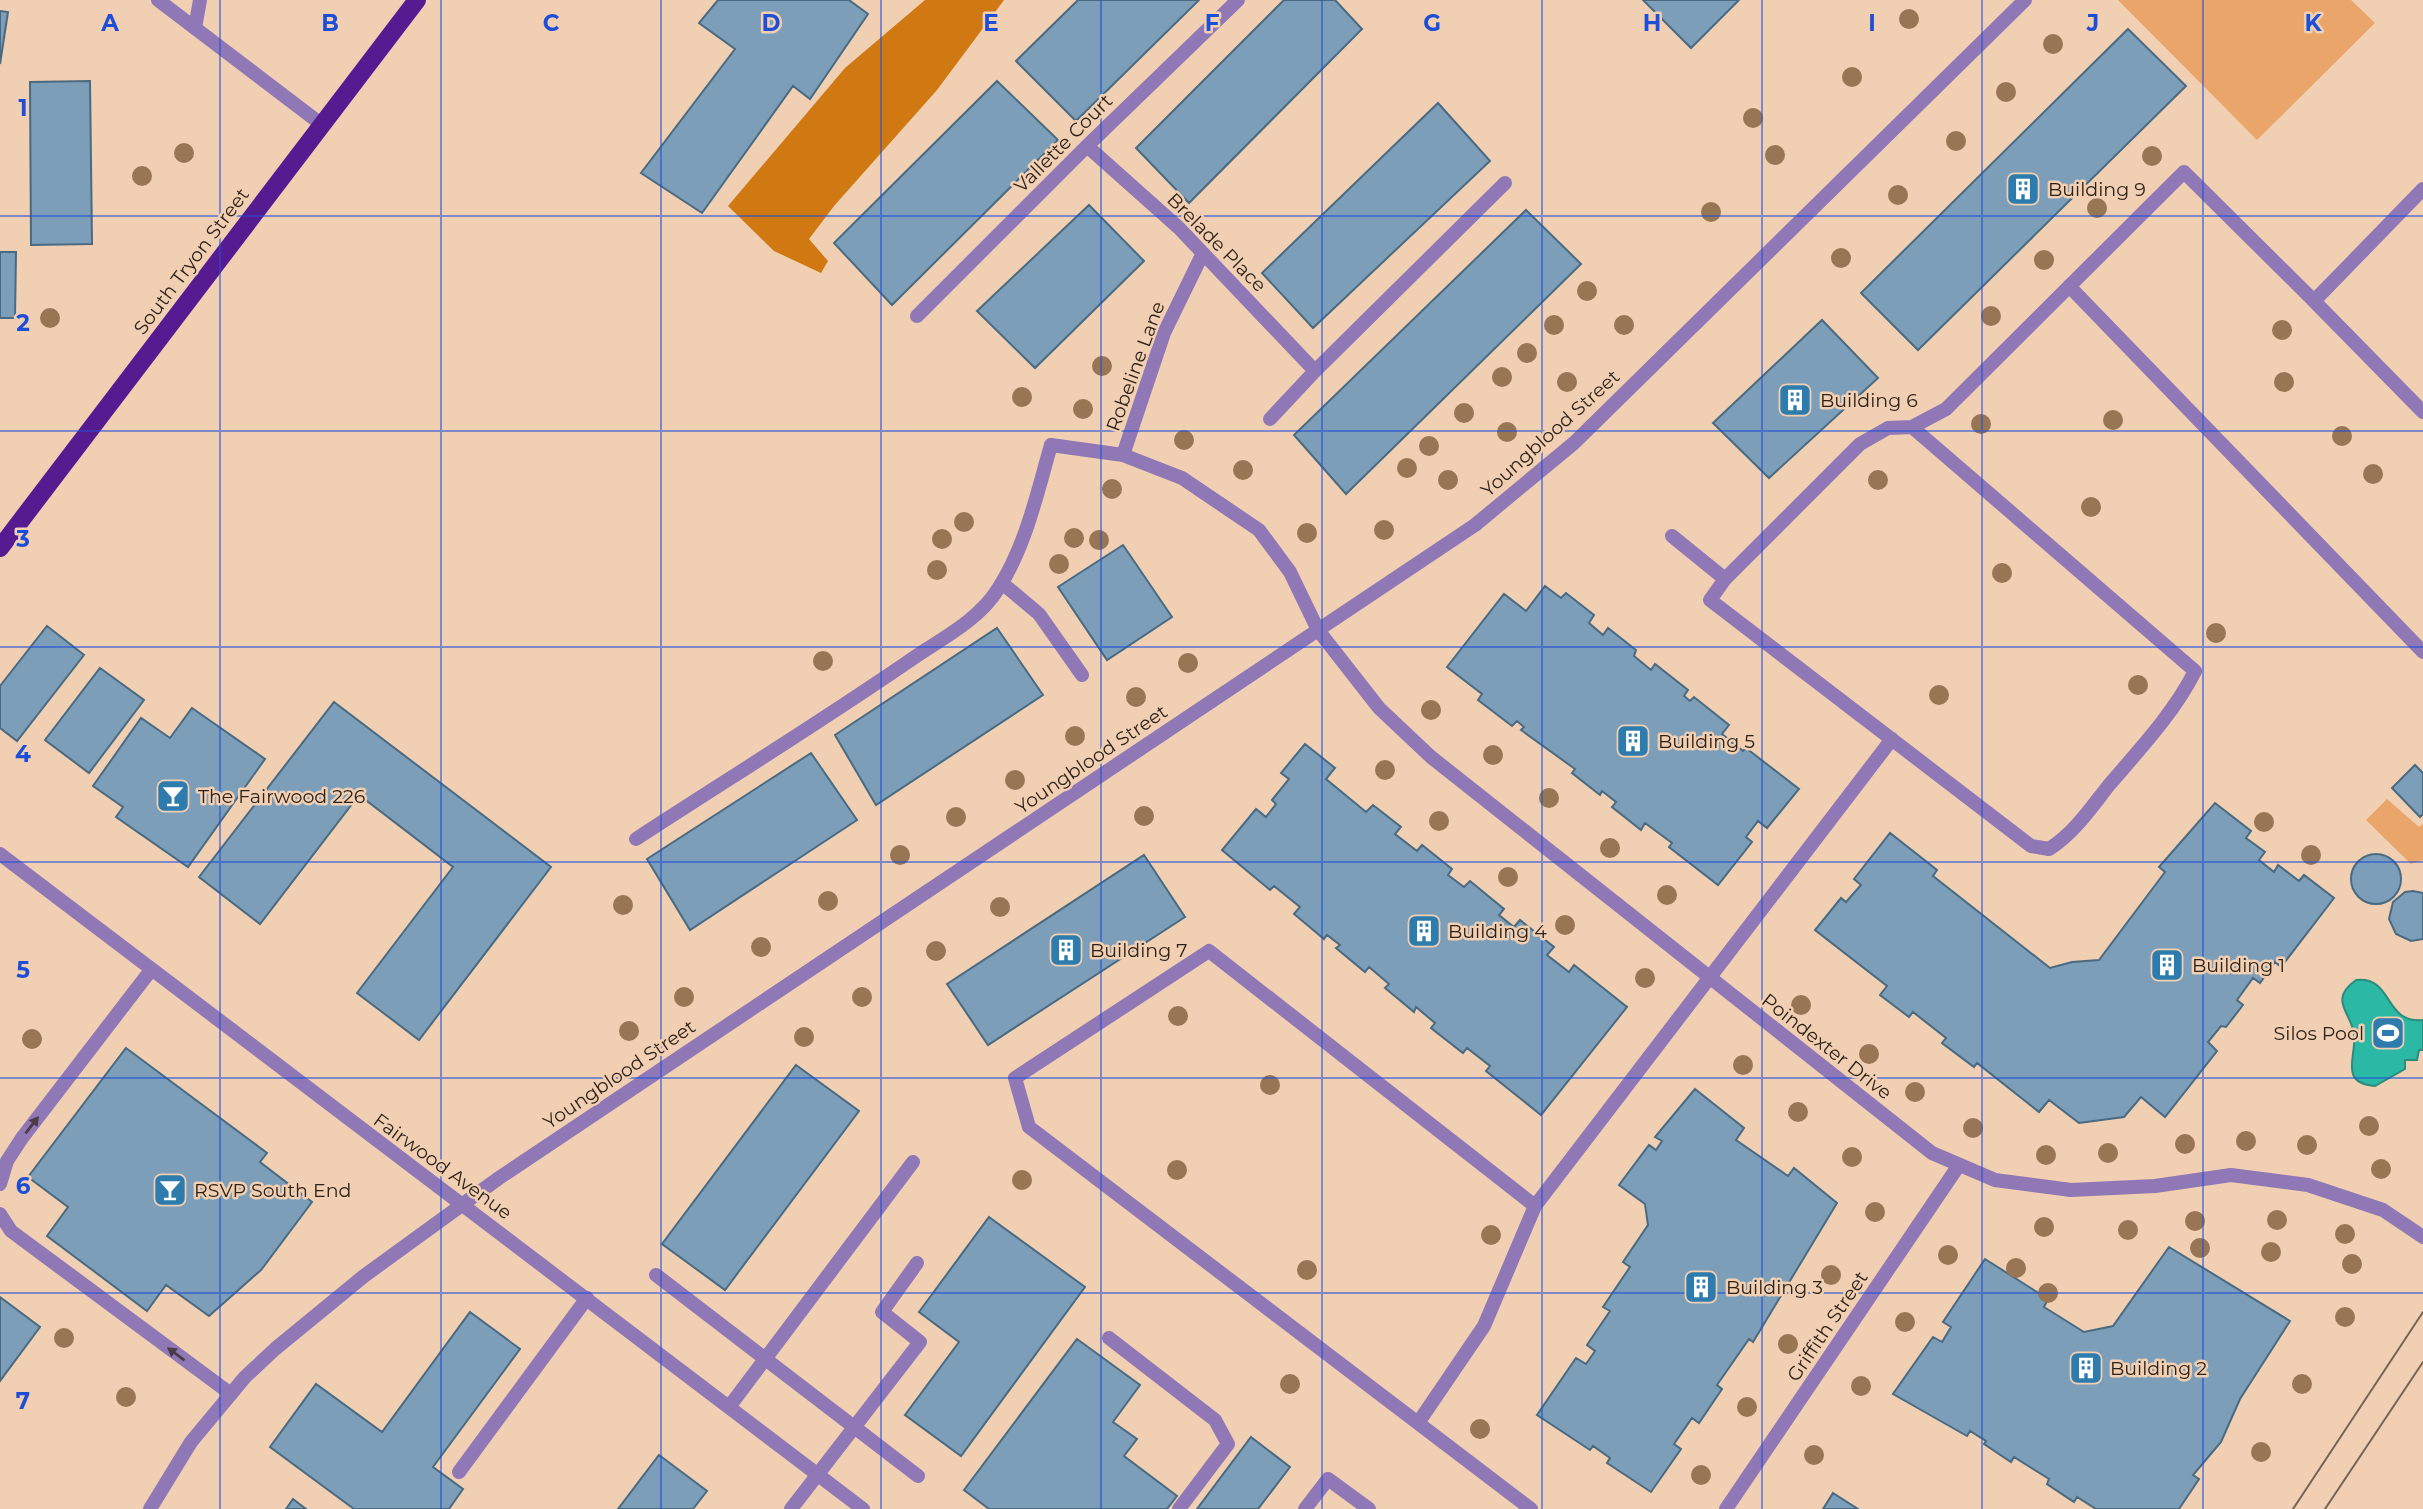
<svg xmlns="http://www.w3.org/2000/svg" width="2423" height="1509" font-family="Montserrat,sans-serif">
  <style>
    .green { fill: #e9a56a }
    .forest { fill: #d07812 }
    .water { fill: #2bb8a5; stroke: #2c8b7a; stroke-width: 2 }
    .building { fill: #7c9eb8; stroke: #4a6a82; stroke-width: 2 }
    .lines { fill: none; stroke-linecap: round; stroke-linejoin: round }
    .service { stroke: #8f78b5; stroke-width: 14 }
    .minor { stroke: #8f78b5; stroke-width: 14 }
    .primary { stroke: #571b91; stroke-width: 18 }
    .tram { stroke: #776351; stroke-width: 2 }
    .tree { fill: #987554 }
    .oneway { fill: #4b3c46 }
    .grid { fill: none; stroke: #1d4ed8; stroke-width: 2; stroke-opacity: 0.55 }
    .labels { text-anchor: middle; stroke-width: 5; stroke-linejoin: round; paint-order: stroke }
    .street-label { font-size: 19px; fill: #2e2217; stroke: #f1cfb3 }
    .poi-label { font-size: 19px; fill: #2e2217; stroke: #f1cfb3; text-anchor: start }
    .grid-label { font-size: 23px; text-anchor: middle; font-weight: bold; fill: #1d4ed8; stroke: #f1cfb3; stroke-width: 5; stroke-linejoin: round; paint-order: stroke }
  </style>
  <rect width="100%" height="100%" fill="#f1cfb3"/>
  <path class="green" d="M2118,0H2351L2375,23L2257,140Z
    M2387,799L2419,827L2423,824V860L2411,864L2366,820Z"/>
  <path class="forest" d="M925,0H1004L937,90L834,206L809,239L828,261L821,273L774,251L728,206L845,68Z"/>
  <path class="water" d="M2356,980C2394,976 2383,1024 2423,1020V1050H2419L2417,1060H2405V1069L2375,1086C2338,1083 2357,1056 2354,1034C2351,1012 2328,1000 2356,980Z"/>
  <path class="building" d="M718,0H849L868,14L810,99L793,86L702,213L641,173L735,49L699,23Z
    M1078,0H1199L1076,121L1016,61Z
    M1284,0H1335L1362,29L1189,203L1136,148Z
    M1643,0H1739L1691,48Z
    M0,11L8,12L0,64Z
    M2128,29L2186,86L1918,350L1861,293Z
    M90,81L92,244L31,245L30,82Z
    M997,81L1058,140L892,305L834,243Z
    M1438,103L1490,161L1313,328L1262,273Z
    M1089,205L1144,261L1035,368L977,311Z
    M1526,210L1581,264L1346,494L1294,435Z
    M0,252H16L15,318H0Z
    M1822,320L1878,378L1769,478L1713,423Z
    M1123,545L1172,617L1107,660L1058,587Z
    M1545,586L1561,598L1566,593L1594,615L1589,623L1603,635L1608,628L1636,650L1634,656L1651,670L1655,664L1688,690L1684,696L1690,701L1694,697L1729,725L1722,734L1743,751L1746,748L1799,789L1767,828L1758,821L1746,837L1752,842L1718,885L1669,847L1672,843L1645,823L1641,830L1612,807L1616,802L1602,791L1600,795L1572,773L1575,769L1521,730L1524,727L1517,721L1512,726L1478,700L1482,694L1447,667L1504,594L1526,611Z
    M47,626L84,655L17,741L0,728V686Z
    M997,628L1043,695L876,805L835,735Z
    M100,668L144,700L89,773L45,740Z
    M334,702L551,867L419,1040L357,993L453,867L359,795L260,924L199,877Z
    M192,708L265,759L188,867L116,817L123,807L93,786L141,718L170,738Z
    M1305,744L1335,768L1326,779L1366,812L1373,805L1401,827L1395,834L1417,851L1422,845L1452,869L1448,875L1464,887L1470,881L1504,909L1499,915L1514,927L1520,920L1554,947L1547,955L1569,972L1574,965L1627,1007L1541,1115L1486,1071L1490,1066L1467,1048L1463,1053L1431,1028L1435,1023L1416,1007L1414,1012L1385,988L1389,984L1369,967L1365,972L1336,948L1340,945L1327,935L1324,939L1294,914L1300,907L1274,886L1270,890L1222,850L1256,809L1266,817L1276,804L1272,800L1289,779L1281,773Z
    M811,753L857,820L690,930L647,859Z
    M2415,765L2423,773V814L2420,817L2392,788Z
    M2215,803L2251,831L2246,838L2265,852L2259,860L2274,872L2278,865L2299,881L2304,875L2334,898L2281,967L2275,962L2260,983L2253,978L2237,1000L2243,1005L2226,1027L2221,1026L2208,1042L2217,1051L2165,1117L2141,1097L2124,1117L2079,1123L2049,1100L2039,1112L1977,1063L1974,1067L1942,1043L1946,1038L1913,1012L1909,1017L1880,995L1887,986L1815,930L1841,898L1846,902L1861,885L1854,879L1890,833L1937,870L1933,876L2050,968L2072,962L2099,960L2165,872L2159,867Z
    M2351 879a25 25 0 1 1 50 0a25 25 0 1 1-50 0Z
    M1144,855L1185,917L988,1045L947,984Z
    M2413,891L2423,893V939L2411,941L2396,934L2389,919L2393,902L2405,892Z
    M126,1048L267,1153L260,1162L312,1202L261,1270L209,1316L166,1285L147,1311L47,1236L68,1207L28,1177Z
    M796,1065L859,1111L725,1290L662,1244Z
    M1695,1089L1744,1128L1736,1140L1788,1176L1794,1168L1837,1203L1753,1342L1749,1339L1717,1385L1722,1389L1699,1423L1692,1418L1674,1444L1681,1449L1651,1492L1607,1463L1610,1458L1593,1446L1590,1450L1537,1415L1576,1358L1586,1364L1595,1351L1587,1345L1610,1311L1603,1307L1630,1267L1623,1262L1648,1225L1645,1204L1619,1185L1649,1145L1656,1150L1662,1141L1655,1137Z
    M989,1217L1085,1287L961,1456L905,1415L959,1342L919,1312Z
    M2169,1247L2290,1321L2240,1399L2221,1442L2193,1475L2199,1479L2179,1509H2096L2077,1497L2074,1502L2047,1484L2049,1479L2014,1457L2011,1462L1984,1444L1986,1441L1970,1431L1967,1436L1893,1394L1933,1337L1942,1342L1951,1327L1943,1322L1985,1259L2048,1299L2044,1307L2084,1332L2113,1326Z
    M0,1297L40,1327L0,1381Z
    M470,1312L520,1349L433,1467L463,1489L449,1509H354L270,1447L316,1384L382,1432Z
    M1077,1339L1140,1385L1113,1422L1137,1439L1124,1456L1177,1496L1167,1509H989L964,1490Z
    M1251,1437L1290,1467L1258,1509H1197Z
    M659,1455L707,1491L693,1509H618Z
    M1833,1493L1858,1509H1823Z
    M293,1499L306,1509H286Z"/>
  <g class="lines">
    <path class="service" d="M195,28L200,0
      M2069,286L2423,652
      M2314,301L2423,412
      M1912,427L2195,671C2174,713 2139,750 2109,785C2091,808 2074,833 2049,849L2031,846L1710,600L1725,579L1860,444L1888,428L1912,427L1946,409L2184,172L2314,301L2423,189
      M1672,536L1725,579
      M1002,583L1039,614L1082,675
      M636,839C728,779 822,721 912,659C941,639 979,620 998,589C1026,546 1037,493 1051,445
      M0,1184L7,1161L22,1138L151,970
      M0,1214L11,1231L231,1394
      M656,1275L918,1476
      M1109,1338L1215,1420L1228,1444L1179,1509
      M729,1407L913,1162
      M1418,1423L1484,1326L1535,1206
      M459,1472L587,1298
      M791,1509L920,1342L882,1312L917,1263
      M1305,1509L1328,1479L1369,1509
      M1531,1509L1029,1127L1015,1078L1209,951L1535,1206L1892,739"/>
    <path class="minor" d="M158,0L321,124
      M1087,146L1179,228L1315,371
      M917,316L1087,146L1238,0
      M1270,419L1315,371L1505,183
      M1051,445L1123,455L1182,478L1259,530L1290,572L1318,630L1379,708L1431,757L1932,1153L1995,1180L2071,1190L2155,1186L2231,1175L2308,1185L2383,1210L2423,1237
      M1123,455L1164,333L1203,253
      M0,854C287,1073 576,1290 863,1509
      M150,1509L191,1442L245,1377L275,1349L364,1276L499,1178L1475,525L1574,443L2025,0
      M1726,1509L1959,1165"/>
    <path class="primary" d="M0,548L417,0"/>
    <path class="tram" d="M2293,1509L2423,1312
      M2325,1509L2423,1362"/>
  </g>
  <g class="tree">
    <circle cx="1909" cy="19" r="10"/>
    <circle cx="2053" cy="44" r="10"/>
    <circle cx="1852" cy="77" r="10"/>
    <circle cx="2006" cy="92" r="10"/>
    <circle cx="1753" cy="118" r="10"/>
    <circle cx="1956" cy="141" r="10"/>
    <circle cx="184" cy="153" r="10"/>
    <circle cx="1775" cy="155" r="10"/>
    <circle cx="2152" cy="156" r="10"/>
    <circle cx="142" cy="176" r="10"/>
    <circle cx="1898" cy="195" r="10"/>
    <circle cx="2097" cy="208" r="10"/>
    <circle cx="1711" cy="212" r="10"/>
    <circle cx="1841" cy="258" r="10"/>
    <circle cx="2044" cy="260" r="10"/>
    <circle cx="1587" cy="291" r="10"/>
    <circle cx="1991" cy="316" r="10"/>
    <circle cx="50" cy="318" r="10"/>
    <circle cx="1554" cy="325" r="10"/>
    <circle cx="1624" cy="325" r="10"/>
    <circle cx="2282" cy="330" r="10"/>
    <circle cx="1527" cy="353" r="10"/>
    <circle cx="1102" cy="366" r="10"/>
    <circle cx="1502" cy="377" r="10"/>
    <circle cx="1567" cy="382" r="10"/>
    <circle cx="2284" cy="382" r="10"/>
    <circle cx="1022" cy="397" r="10"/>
    <circle cx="1083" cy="409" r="10"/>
    <circle cx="1464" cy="413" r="10"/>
    <circle cx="2113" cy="420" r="10"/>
    <circle cx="1981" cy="424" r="10"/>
    <circle cx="1507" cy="432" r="10"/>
    <circle cx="2342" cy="436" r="10"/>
    <circle cx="1184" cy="440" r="10"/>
    <circle cx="1429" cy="446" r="10"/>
    <circle cx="1407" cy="468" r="10"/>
    <circle cx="1243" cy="470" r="10"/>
    <circle cx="2373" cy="474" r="10"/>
    <circle cx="1448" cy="480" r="10"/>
    <circle cx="1878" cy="480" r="10"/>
    <circle cx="1112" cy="489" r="10"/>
    <circle cx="2091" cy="507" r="10"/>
    <circle cx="964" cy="522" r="10"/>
    <circle cx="1384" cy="530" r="10"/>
    <circle cx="1307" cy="533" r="10"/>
    <circle cx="1074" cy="538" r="10"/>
    <circle cx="942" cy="539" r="10"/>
    <circle cx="1099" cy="540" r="10"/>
    <circle cx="1059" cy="564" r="10"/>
    <circle cx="937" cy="570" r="10"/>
    <circle cx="2002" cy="573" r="10"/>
    <circle cx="2216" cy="633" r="10"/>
    <circle cx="823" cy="661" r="10"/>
    <circle cx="1188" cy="663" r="10"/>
    <circle cx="2138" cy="685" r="10"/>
    <circle cx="1939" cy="695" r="10"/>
    <circle cx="1136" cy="697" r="10"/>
    <circle cx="1431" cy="710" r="10"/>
    <circle cx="1075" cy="736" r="10"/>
    <circle cx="1493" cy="755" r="10"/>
    <circle cx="1385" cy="770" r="10"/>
    <circle cx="1015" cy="780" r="10"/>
    <circle cx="1549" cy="798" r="10"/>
    <circle cx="1144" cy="816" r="10"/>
    <circle cx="956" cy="817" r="10"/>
    <circle cx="1439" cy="821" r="10"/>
    <circle cx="2264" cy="822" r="10"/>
    <circle cx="1610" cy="848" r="10"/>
    <circle cx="900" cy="855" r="10"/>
    <circle cx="2311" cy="855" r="10"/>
    <circle cx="1508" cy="877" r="10"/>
    <circle cx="1667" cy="895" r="10"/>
    <circle cx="828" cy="901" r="10"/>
    <circle cx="623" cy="905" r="10"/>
    <circle cx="1000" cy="907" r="10"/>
    <circle cx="1565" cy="925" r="10"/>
    <circle cx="761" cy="947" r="10"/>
    <circle cx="936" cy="951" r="10"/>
    <circle cx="1645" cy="978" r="10"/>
    <circle cx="684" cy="997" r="10"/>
    <circle cx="862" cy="997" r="10"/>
    <circle cx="1801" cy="1005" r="10"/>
    <circle cx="1178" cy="1016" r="10"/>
    <circle cx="629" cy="1031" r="10"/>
    <circle cx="804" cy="1037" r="10"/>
    <circle cx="32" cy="1039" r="10"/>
    <circle cx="1869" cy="1054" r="10"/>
    <circle cx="1743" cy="1065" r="10"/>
    <circle cx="1270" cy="1085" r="10"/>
    <circle cx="1915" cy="1092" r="10"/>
    <circle cx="1798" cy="1112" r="10"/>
    <circle cx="2369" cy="1126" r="10"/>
    <circle cx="1973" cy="1128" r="10"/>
    <circle cx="2246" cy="1141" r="10"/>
    <circle cx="2185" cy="1144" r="10"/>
    <circle cx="2307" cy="1145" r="10"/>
    <circle cx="2108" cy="1153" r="10"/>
    <circle cx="2046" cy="1155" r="10"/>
    <circle cx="1852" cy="1157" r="10"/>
    <circle cx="2381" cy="1169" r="10"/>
    <circle cx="1177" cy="1170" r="10"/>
    <circle cx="1022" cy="1180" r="10"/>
    <circle cx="1875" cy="1212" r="10"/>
    <circle cx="2277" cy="1220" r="10"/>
    <circle cx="2195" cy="1221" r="10"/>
    <circle cx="2044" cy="1227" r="10"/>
    <circle cx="2128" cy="1230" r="10"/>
    <circle cx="2345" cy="1234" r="10"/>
    <circle cx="1491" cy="1235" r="10"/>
    <circle cx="2200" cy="1248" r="10"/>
    <circle cx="2271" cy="1252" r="10"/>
    <circle cx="1948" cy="1255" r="10"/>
    <circle cx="2352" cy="1264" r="10"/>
    <circle cx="2016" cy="1268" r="10"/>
    <circle cx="1307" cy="1270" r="10"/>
    <circle cx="1831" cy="1275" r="10"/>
    <circle cx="2048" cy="1293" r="10"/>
    <circle cx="2345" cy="1317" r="10"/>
    <circle cx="1905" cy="1322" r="10"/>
    <circle cx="64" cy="1338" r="10"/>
    <circle cx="1788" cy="1344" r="10"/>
    <circle cx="1290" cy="1384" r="10"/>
    <circle cx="2302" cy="1384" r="10"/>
    <circle cx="1861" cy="1386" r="10"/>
    <circle cx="126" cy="1397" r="10"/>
    <circle cx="1747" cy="1407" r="10"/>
    <circle cx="1480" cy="1429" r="10"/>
    <circle cx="2261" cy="1452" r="10"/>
    <circle cx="1814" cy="1455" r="10"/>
    <circle cx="1701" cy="1475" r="10"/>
  </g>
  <defs><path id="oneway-solid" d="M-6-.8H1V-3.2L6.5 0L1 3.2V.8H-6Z" transform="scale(1.75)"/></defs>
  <g class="oneway">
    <use href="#oneway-solid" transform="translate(32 1125) rotate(-52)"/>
    <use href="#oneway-solid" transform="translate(176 1354) rotate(-143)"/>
  </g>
  <path class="grid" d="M220,0V1509M441,0V1509M661,0V1509M881,0V1509M1101,0V1509M1322,0V1509M1542,0V1509M1762,0V1509M1982,0V1509M2203,0V1509M0,216H2423M0,431H2423M0,647H2423M0,862H2423M0,1078H2423M0,1293H2423"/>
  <defs>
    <symbol id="building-square" viewBox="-11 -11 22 22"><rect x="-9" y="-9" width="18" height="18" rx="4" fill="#2e7cae" stroke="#f1cfb3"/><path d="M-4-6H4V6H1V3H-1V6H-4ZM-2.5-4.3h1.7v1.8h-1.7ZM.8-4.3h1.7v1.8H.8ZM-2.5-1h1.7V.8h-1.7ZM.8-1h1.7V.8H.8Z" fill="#fff"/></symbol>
    <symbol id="bar-square" viewBox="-11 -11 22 22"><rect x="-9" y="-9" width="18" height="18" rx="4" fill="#2e7cae" stroke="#f1cfb3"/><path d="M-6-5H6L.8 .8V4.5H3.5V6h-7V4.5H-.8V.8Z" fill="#fff"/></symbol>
    <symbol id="stadium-square" viewBox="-11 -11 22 22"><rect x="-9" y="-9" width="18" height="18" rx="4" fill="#2e7cae" stroke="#f1cfb3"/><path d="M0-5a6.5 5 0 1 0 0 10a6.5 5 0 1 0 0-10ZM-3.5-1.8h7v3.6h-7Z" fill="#fff"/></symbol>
  </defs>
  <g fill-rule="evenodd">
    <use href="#building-square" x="2004" y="170" width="38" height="38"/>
    <use href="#building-square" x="1776" y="381" width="38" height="38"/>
    <use href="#building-square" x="1614" y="722" width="38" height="38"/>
    <use href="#bar-square" x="154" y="777" width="38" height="38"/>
    <use href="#building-square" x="1405" y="912" width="38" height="38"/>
    <use href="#building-square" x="1047" y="931" width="38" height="38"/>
    <use href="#building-square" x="2148" y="946" width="38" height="38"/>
    <use href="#stadium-square" x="2369" y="1014" width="38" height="38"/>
    <use href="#bar-square" x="151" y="1171" width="38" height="38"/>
    <use href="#building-square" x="1682" y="1268" width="38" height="38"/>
    <use href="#building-square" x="2067" y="1349" width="38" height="38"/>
  </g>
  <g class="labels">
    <g class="street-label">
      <text transform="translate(1063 143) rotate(-45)" y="7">Vallette Court</text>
      <text transform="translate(1217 242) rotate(45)" y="7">Brelade Place</text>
      <text transform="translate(191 261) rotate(-53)" y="7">South Tryon Street</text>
      <text transform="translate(1135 366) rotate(-70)" y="7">Robeline Lane</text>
      <text transform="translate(1550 433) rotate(-42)" y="7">Youngblood Street</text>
      <text transform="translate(1091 759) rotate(-34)" y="7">Youngblood Street</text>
      <text transform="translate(1827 1046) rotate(38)" y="7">Poindexter Drive</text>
      <text transform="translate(619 1074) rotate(-34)" y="7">Youngblood Street</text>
      <text transform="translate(443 1166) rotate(36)" y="7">Fairwood Avenue</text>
      <text transform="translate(1827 1326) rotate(-56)" y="7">Griffith Street</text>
    </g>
    <g class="poi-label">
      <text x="2048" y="196">Building 9</text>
      <text x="1820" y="407">Building 6</text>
      <text x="1658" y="748">Building 5</text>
      <text x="198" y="803">The Fairwood 226</text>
      <text x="1448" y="938">Building 4</text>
      <text x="1090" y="957">Building 7</text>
      <text x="2192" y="972">Building 1</text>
      <text x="2364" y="1040" text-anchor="end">Silos Pool</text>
      <text x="194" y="1197">RSVP South End</text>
      <text x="1726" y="1294">Building 3</text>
      <text x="2110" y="1375">Building 2</text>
    </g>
  </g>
  <g class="grid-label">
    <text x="110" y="31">A</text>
    <text x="330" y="31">B</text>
    <text x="551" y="31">C</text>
    <text x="771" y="31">D</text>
    <text x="991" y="31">E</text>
    <text x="1212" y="31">F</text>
    <text x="1432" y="31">G</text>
    <text x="1652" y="31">H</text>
    <text x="1872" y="31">I</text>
    <text x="2093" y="31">J</text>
    <text x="2313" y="31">K</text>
    <text x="23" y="116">1</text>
    <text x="23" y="331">2</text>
    <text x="23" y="547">3</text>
    <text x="23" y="762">4</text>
    <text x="23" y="978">5</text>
    <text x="23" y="1194">6</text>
    <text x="23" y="1409">7</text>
  </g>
</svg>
